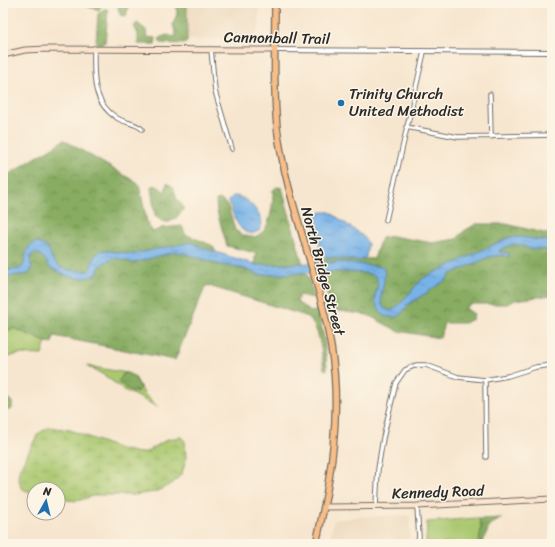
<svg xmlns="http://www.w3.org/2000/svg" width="555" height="547" font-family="Sriracha,sans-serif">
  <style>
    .built { fill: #ecd7ba }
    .green { fill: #aac870; stroke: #6a7a4e }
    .forest { fill: url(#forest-crowns); stroke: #596c46 }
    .wetland { fill: url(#wetland-marsh); stroke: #6a7a4e }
    .water { fill: url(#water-ripples); stroke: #516e8a }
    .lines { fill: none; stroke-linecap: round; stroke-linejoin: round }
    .minor-casing { stroke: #726c64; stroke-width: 5.5 }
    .tertiary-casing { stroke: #726c64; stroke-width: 6 }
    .secondary-casing { stroke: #726c64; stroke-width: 7 }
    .trunk-casing { stroke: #726c64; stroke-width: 8 }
    .minor { stroke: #fff; stroke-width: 3.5 }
    .tertiary { stroke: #fff; stroke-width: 4 }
    .secondary { stroke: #fce5cf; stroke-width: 5 }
    .trunk { stroke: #f7be88; stroke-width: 5.5 }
    .poi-dot { fill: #1f6fb2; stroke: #fcf5e5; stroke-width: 1.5 }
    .labels { text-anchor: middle; stroke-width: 3; stroke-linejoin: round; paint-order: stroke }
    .street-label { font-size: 15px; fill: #2b2b2b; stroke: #fcf5e5 }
    .poi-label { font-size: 15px; fill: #2b2b2b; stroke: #fcf5e5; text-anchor: start }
  </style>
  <defs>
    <pattern id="forest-crowns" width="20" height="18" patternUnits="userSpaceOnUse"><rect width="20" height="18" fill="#87ac62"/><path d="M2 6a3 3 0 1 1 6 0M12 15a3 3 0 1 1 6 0" fill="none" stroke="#6f8c51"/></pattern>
    <pattern id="wetland-marsh" width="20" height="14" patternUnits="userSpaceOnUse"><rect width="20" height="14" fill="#aac870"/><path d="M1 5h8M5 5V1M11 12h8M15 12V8" fill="none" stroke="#92ac61"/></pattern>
    <pattern id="water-ripples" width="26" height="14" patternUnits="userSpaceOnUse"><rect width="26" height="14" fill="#77b2e8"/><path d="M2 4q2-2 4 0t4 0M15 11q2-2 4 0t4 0" fill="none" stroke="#6291bc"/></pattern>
  </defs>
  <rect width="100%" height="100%" fill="#fcf5e5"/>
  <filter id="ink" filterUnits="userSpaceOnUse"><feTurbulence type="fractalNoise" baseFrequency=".025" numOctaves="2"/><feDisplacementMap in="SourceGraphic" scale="8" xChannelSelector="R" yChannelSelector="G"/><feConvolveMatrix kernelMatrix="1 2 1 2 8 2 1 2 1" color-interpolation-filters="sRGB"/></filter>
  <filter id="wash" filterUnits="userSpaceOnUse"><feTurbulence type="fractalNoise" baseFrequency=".012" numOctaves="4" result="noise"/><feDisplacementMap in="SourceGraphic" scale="16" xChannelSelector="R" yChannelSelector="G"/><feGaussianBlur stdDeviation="0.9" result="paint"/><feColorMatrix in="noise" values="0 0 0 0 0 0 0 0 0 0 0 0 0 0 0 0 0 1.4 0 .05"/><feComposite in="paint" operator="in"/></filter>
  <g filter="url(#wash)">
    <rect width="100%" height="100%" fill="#f7e6cf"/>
    <path class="built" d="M184,3H259V28L253,38L184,40Z
      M408,515L410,519V540L408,544H329L334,520L355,517Z"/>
    <path class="green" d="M13,328L46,342L42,355L18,354L3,359L6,354L7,340L3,336V333Z
      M87,366L127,373L135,377L145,395L158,407L124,390L104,375Z
      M477,518C485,523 480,536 479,544H426L427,522Z"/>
    <path class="forest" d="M82,3H103L99,10L85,6Z
      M117,3H129L126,16L120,15Z
      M176,3H187V42L184,44L161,43L159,40L161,37L167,35L174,37L176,36L173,24L177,14Z
      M104,9H107L108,11L105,43L98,45L96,43L98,14Z
      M137,23L146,30L147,37L156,38L155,44H138V34L134,26Z
      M64,140L139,184L147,223L153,232L161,228L182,226L185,234L213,246L221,263L253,272L256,253L227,246L217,212L216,200L220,199L228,206L235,230C267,253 273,213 273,190L277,187L282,188L301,258L315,298L299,295L297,302L311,312L318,310L325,343L327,370L324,369C321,351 321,328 306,316L206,285L175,360L54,336L52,343L46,342L13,328L3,333V178Z
      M167,183L173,187C175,191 175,195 177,199C179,203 184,204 183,210C182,212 180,213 179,215C171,224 163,225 155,215L151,188L153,185L157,186L165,192Z
      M476,224H506L552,235V295L515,300L507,304H470L465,308L474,314L473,319L464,323H444L440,338L398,331L368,315L332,310L317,261C334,252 341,262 358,260C364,260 367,258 374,259L381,238L392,236L432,243L457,239L464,231Z
      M124,373C133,373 137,380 140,388L138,391L132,392L118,382Z
      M3,394L12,402V409L6,411L3,410Z
      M502,518L490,525L482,544H479L481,527L479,519Z"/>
    <path class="wetland" d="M49,427L70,430L120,449L139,453L146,452L168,439L181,437L185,441L186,460L182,473L173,483L155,492L133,495H96L77,501L58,499V489H34V494L21,488L18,475L20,468L38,434Z"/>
    <path class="water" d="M233,196C246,195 259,211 262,223L260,230C241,243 233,215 229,201Z
      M321,212H330L364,237L368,244L366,257L359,261L326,257L321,252L314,218Z
      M510,237C525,236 537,241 552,241V250L530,249L521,245L513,244L500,250L499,252L509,253V257L503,255L489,257L451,274L446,280L409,304L401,314L396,317H385C381,312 375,305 375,298C375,291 380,285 376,277C369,267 275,275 258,275L245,269L221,265L184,253L174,252L133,263L117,258L107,261L99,268L97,274C80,283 63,276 48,266C46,259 41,254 34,253C29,257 30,262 32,268L29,274L3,277V270L20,269C30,259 20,249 37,242L49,249C53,270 69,271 88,271L91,267C92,259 95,254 102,250L133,254L191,242L209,250L257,265L340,262L383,267C390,281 371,305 390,311C402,306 413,286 425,277Z"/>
  </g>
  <g filter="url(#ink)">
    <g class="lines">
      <defs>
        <path id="minor" d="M94,48C94,75 91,102 117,118C125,123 135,123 142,129
          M211,49L215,91L232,149
          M490,94L491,137
          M406,127L458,137L552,135
          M386,220L424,52
          M485,380L486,457
          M376,506L378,469L383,438L396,383L405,370L416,365H426L458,377L485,380L508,376L536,367L552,365
          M417,544L419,537L417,506"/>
        <path id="tertiary" d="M275,50L552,52"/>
        <path id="secondary" d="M3,55L25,50L47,49L275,50
          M325,507L417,506L552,499"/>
        <path id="trunk" d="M275,3C275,44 273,86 277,127C286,202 319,272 331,347C342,413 331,479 316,544"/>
      </defs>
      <use href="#minor" class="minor-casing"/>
      <use href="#tertiary" class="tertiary-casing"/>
      <use href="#secondary" class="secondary-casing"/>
      <use href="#trunk" class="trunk-casing"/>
      <use href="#minor" class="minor"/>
      <use href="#tertiary" class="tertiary"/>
      <use href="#secondary" class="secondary"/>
      <use href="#trunk" class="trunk"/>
    </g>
  </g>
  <circle class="poi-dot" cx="341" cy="103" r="4"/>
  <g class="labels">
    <g class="street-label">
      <text transform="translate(277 38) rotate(1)" y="5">Cannonball Trail</text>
      <text transform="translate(323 271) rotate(75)" y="5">North Bridge Street</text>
      <text transform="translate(438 492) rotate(-2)" y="5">Kennedy Road</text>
    </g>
    <g class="poi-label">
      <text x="349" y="99">Trinity Church<tspan x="349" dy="17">United Methodist</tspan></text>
    </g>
  </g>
  <rect width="555" height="547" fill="none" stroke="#fcf5e5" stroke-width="16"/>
  <g transform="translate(46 501) rotate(8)"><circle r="19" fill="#fcf5e5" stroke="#a8a49b"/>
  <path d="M0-3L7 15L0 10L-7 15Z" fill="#1f6fb2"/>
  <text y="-6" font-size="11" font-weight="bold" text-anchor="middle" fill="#2b2b2b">N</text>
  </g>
</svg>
